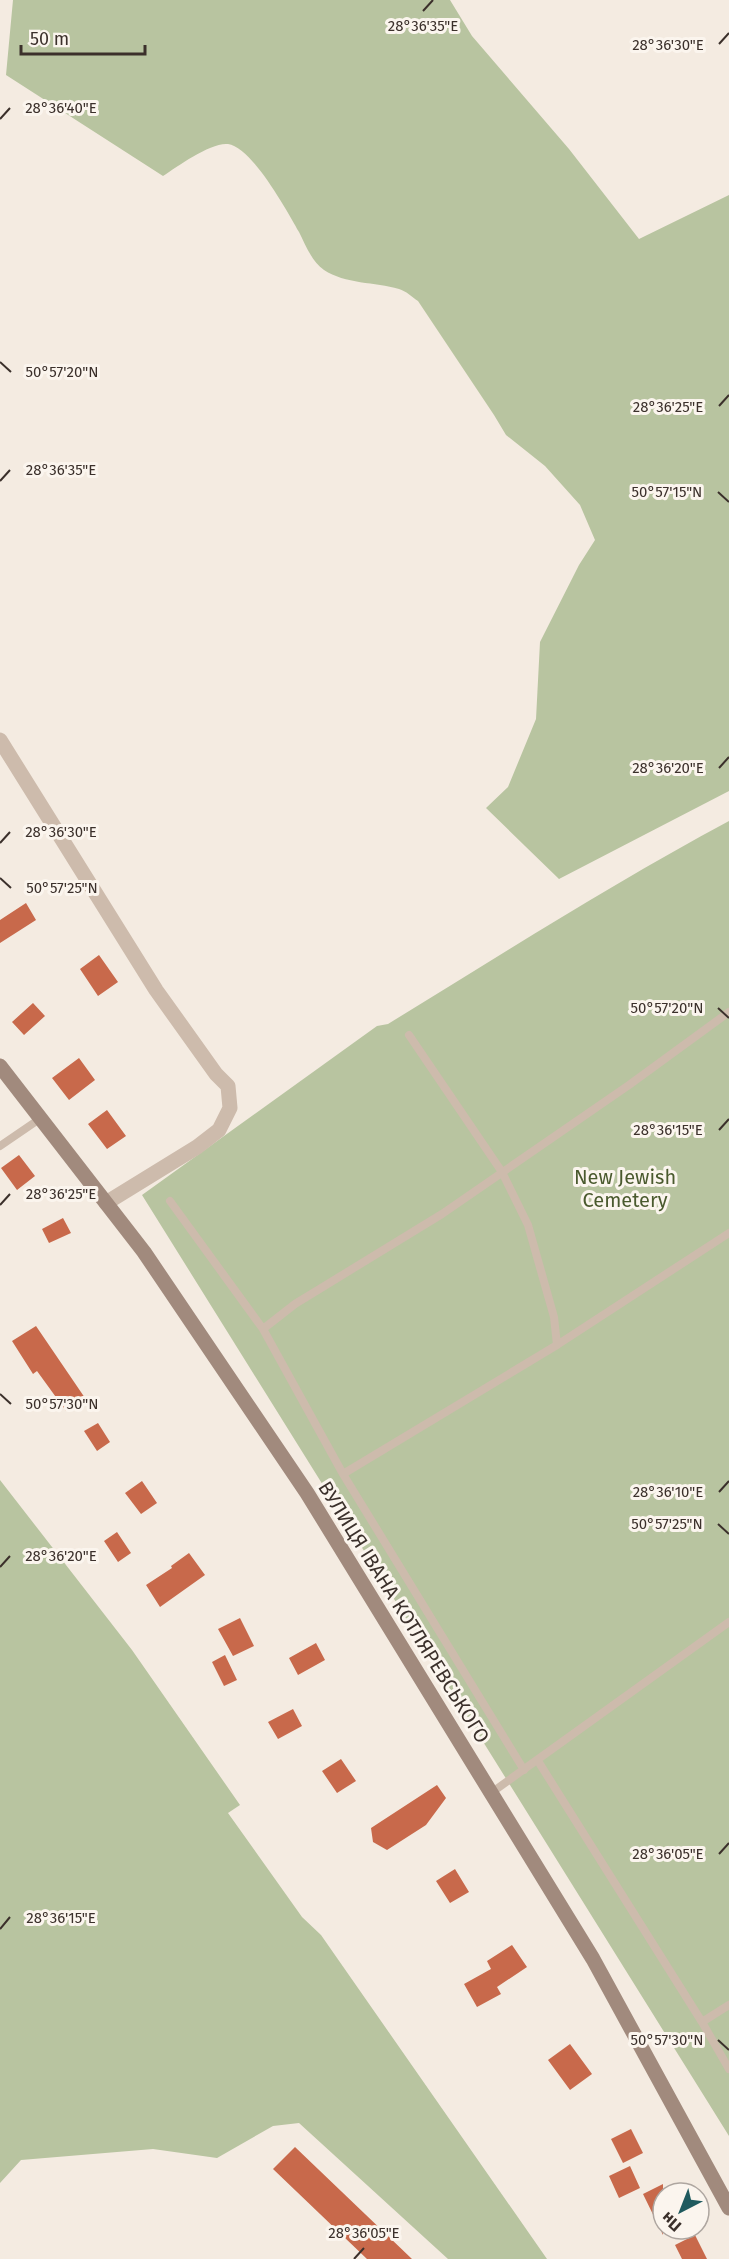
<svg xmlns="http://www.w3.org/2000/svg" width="729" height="2259" font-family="'Fira Sans',sans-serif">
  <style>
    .green { fill: #b8c4a0 }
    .building { fill: #c8694b }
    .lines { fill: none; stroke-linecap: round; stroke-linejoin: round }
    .lane { stroke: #cdbbac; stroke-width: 8 }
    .street { stroke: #cdbbac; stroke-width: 15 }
    .secondary { stroke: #a18a7d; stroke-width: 15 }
    .ticks { fill: none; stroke: #3b302b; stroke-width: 2 }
    .labels { text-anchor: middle; stroke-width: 6; stroke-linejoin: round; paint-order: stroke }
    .park-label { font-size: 20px; fill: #4a5a2e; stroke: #fbf5ee }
    .street-label { font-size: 20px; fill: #3b302b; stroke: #fbf5ee }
    .ticks-label { font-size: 15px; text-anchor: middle; fill: #3b302b; stroke: #fbf5ee; stroke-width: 6; stroke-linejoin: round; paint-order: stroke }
  </style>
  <rect width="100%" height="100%" fill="#f4ebe1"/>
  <path class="green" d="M13,0H450L472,36L569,149L639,239L729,195V791L559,879L486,808L508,787L536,719L540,642L579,565L595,540L580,505L545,466L506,435L494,415L418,301C412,297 406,291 399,289C375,282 345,284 324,270C312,262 305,244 299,232C287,211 252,147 228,144C211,142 178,166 163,176L6,75Z
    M729,821V2136L142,1195L377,1026L388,1024C500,955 612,884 729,821Z
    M0,1480L132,1650L240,1805L228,1813L302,1917L321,1935L547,2259H448L299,2123L273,2126L217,2158L153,2149L21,2160L0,2183Z"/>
  <path class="building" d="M26,903L36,920L0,943V920Z
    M99,955L118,982L98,996L80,969Z
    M33,1003L45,1016L24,1035L12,1022Z
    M79,1058L95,1080L69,1100L52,1078Z
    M107,1110L126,1136L107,1149L88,1124Z
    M19,1155L35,1176L17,1190L1,1168Z
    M63,1218L71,1233L49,1243L42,1229Z
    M36,1326L85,1398L66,1411L37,1371L33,1374L12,1341Z
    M98,1423L110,1442L97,1451L84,1431Z
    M142,1481L157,1503L141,1514L125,1493Z
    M117,1532L131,1553L118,1562L104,1541Z
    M189,1553L205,1575L160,1607L146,1585L172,1568L171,1566Z
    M240,1618L254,1646L233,1656L218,1629Z
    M316,1643L325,1660L298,1675L289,1658Z
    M225,1655L237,1680L224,1686L212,1662Z
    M293,1709L302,1726L278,1739L268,1722Z
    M341,1759L356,1781L337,1793L322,1771Z
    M437,1785L446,1798L426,1825L387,1850L373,1842L371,1828Z
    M455,1869L469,1892L450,1903L436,1881Z
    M512,1945L527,1967L497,1987L501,1994L477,2007L464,1984L491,1969L487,1961Z
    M570,2044L592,2074L570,2090L548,2060Z
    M631,2129L643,2153L623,2163L611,2139Z
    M295,2147L412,2259H367L273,2169Z
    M630,2166L640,2188L619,2198L609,2176Z
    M663,2184V2235L643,2194Z
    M695,2235L707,2259H682L675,2245Z"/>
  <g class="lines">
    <path class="lane" d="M409,1035L502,1172L528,1225L554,1317L557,1345
      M0,1146L41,1118
      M170,1201L263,1329L343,1474L524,1770
      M263,1329L295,1304L442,1214L629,1085L729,1012
      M343,1474L557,1345L729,1233
      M538,1761L702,2022L729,2069
      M491,1793L729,1622
      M702,2022L729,2005"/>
    <path class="street" d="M0,740L156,990L216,1074L228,1086L230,1108L219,1130L197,1147L106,1203"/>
    <path class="secondary" d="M0,1066L144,1252L307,1493L593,1959L729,2208"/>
  </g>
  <path class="ticks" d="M423,11L433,0M719,44L729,33M0,119L10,108M0,362L11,372M719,406L729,395M0,481L10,470M718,492L729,502M719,768L729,757M0,843L10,832M0,878L11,888M718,1008L729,1018M719,1130L729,1119M0,1205L10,1194M0,1394L11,1404M719,1492L729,1481M718,1524L729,1534M0,1567L10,1556M719,1854L729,1843M0,1929L10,1917M718,2040L729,2050M354,2259L364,2248"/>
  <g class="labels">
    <g class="park-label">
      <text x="625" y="1184">New Jewish<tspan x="625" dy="23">Cemetery</tspan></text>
    </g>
    <g class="street-label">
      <text transform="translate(404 1612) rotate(58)" y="7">ВУЛИЦЯ ІВАНА КОТЛЯРЕВСЬКОГО</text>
    </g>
  </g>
  <g class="ticks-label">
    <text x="423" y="31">28°36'35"E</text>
    <text x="668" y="50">28°36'30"E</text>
    <text x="61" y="113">28°36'40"E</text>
    <text x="62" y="377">50°57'20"N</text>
    <text x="668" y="412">28°36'25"E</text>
    <text x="61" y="475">28°36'35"E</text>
    <text x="667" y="497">50°57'15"N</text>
    <text x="668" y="773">28°36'20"E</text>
    <text x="61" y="837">28°36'30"E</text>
    <text x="62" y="893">50°57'25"N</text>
    <text x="667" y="1013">50°57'20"N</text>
    <text x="668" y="1135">28°36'15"E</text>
    <text x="61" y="1199">28°36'25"E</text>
    <text x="62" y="1409">50°57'30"N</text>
    <text x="668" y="1497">28°36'10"E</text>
    <text x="667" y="1529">50°57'25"N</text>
    <text x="61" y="1561">28°36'20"E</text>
    <text x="668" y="1859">28°36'05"E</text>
    <text x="61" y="1923">28°36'15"E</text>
    <text x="667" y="2045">50°57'30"N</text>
    <text x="364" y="2238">28°36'05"E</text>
  </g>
  <g transform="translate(681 2211) rotate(222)"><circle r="28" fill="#fbf5ee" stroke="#aea6a0" stroke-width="1.5"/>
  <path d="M0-4.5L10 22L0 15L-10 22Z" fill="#1f5a5e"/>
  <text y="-9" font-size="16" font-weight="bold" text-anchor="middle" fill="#3b302b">Пн</text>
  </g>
  <path d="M21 45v9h124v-9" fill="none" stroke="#3b302b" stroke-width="3"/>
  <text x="30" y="45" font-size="18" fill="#3b302b" stroke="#fbf5ee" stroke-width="4.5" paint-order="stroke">50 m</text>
</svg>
